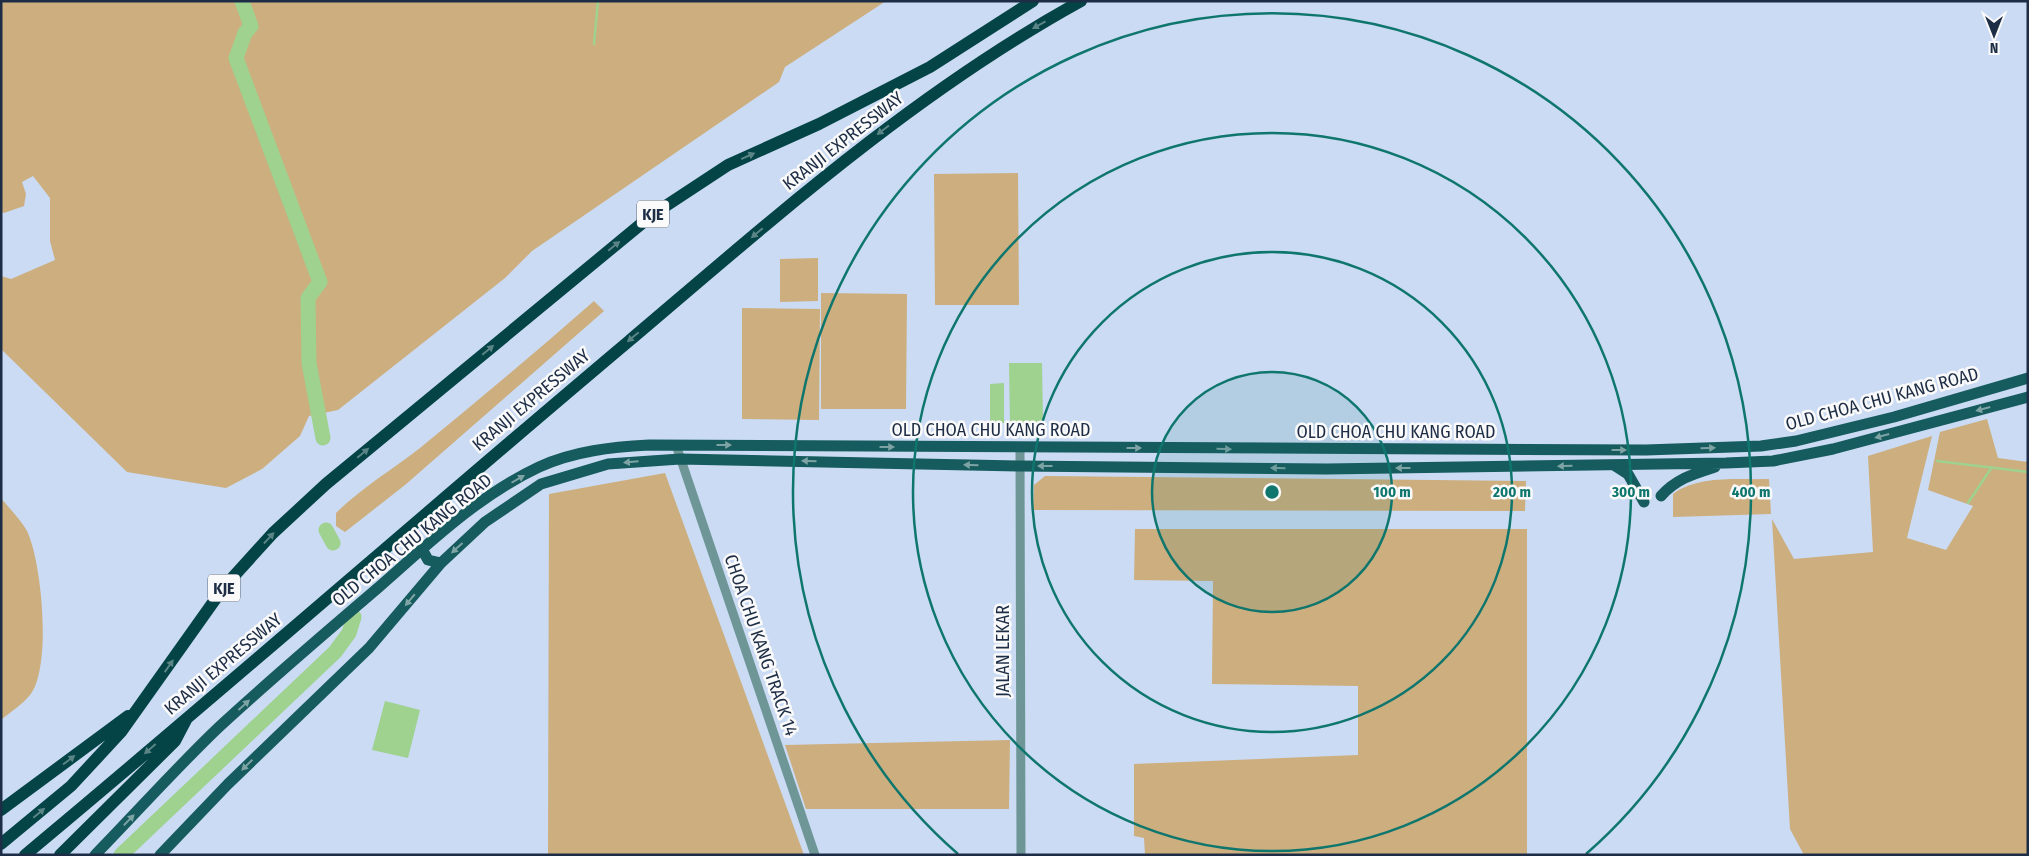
<svg xmlns="http://www.w3.org/2000/svg" width="2029" height="856" font-family="'Fira Sans Condensed',sans-serif">
  <style>
    .green { fill: #cdae7e }
    .water { fill: #9fd18f }
    .lines { fill: none; stroke-linecap: round; stroke-linejoin: round }
    .stream { stroke: #9fd18f; stroke-width: 2.5 }
    .river { stroke: #9fd18f; stroke-width: 15 }
    .minor { stroke: #6e9697; stroke-width: 9 }
    .major { stroke: #165b5d; stroke-width: 11 }
    .highway { stroke: #044446; stroke-width: 12 }
    .oneway { fill: #5a8485 }
    .oneway2 { fill: #7da3a4 }
    .ring { fill: none; stroke: #0f766e; stroke-width: 2.5 }
    .labels { text-anchor: middle; stroke-width: 5; stroke-linejoin: round; paint-order: stroke }
    .shield { fill: #fafafa; stroke: #5f6a7b; stroke-width: 1 }
    .shield-label { font-size: 16px; font-weight: bold; fill: #1d2d45 }
    .street-label { font-size: 18px; fill: #1d2d45; stroke: #fafafa }
    .centre { fill: #0f766e; stroke: #fafafa; stroke-width: 2.5 }
    .ring-label { font-size: 15px; text-anchor: middle; font-weight: bold; fill: #0f766e; stroke: #fafafa; stroke-width: 5; stroke-linejoin: round; paint-order: stroke }
  </style>
  <rect width="100%" height="100%" fill="#cadbf3"/>
  <path class="green" d="M1,1H886L785,67L779,82L532,251L505,278L338,410L309,416L300,436L262,469L226,488L127,472L1,349V276L11,279L55,260L50,241V198L33,176L22,182L26,194L24,206L4,213L1,211Z
    M1018,173L1019,305H935L934,174Z
    M818,258V301L780,302V259Z
    M821,293L907,294L906,409H821Z
    M594,301L604,311L405,485L345,532L336,526V513C361,488 392,470 420,448C479,400 537,351 594,301Z
    M742,308L820,309L819,420L742,419Z
    M1987,419L1998,458L2028,462V855H1804L1790,829L1772,519L1794,559L1873,552L1868,456L1932,436L1907,538L1946,550L1973,506L1928,490L1940,432Z
    M665,473L804,855H548L549,494Z
    M1045,476L1526,481L1525,511L1033,510L1034,485Z
    M1769,479L1771,514L1673,517V494C1699,475 1737,480 1769,479Z
    M1,498C9,508 21,520 27,531C42,562 52,668 30,695C22,705 10,712 1,720Z
    M1135,529H1527V855H1145L1144,838L1134,836V764L1358,755V686L1212,684L1213,581L1134,580Z
    M1010,740L1009,809H806L785,745Z"/>
  <path class="water" d="M1009,363H1042L1043,423H1010Z
    M1004,383V423H990V384Z
    M385,701L420,710L408,758L372,750Z"/>
  <g class="lines">
    <path class="stream" d="M594,44L598,1
      M1937,461L2028,472
      M1968,503L1992,467"/>
    <path class="river" d="M242,1L251,26L245,33L236,58L320,282L308,298L309,363L323,438
      M326,530L333,543
      M121,855L335,652L349,633L354,617"/>
    <path class="minor" d="M676,445L815,855
      M1020,448L1021,855"/>
    <path class="major" d="M1614,465L1628,474L1644,502
      M1661,496C1676,479 1693,474 1715,467
      M422,549L428,560L441,563
      M95,855C137,812 176,768 219,727C271,679 325,633 379,587C428,544 479,495 539,467C574,451 612,447 649,445L1646,450L1761,446L1796,441L1894,417L2028,378
      M160,855L228,784L369,648L441,563L485,522L541,484L608,464L680,459L1020,466L1327,469L1726,463L1773,461L1833,449L2028,397"/>
    <path class="highway" d="M1,810L128,716
      M1,844L71,786L121,732L224,587L273,533L326,484L652,215L728,165L819,124L930,67L1033,1
      M25,855C228,686 427,511 629,341C773,219 914,93 1081,1
      M60,855L175,741L186,720"/>
  </g>
  <defs><path id="oneway-solid" d="M-6-.8H1V-3.2L6.5 0L1 3.2V.8H-6Z" transform="scale(1.25)"/></defs>
  <g class="oneway">
    <use href="#oneway-solid" transform="translate(1039 25) rotate(151)"/>
    <use href="#oneway-solid" transform="translate(883 130) rotate(143)"/>
    <use href="#oneway-solid" transform="translate(748 156) rotate(-24)"/>
    <use href="#oneway-solid" transform="translate(757 233) rotate(140)"/>
    <use href="#oneway-solid" transform="translate(614 246) rotate(-39)"/>
    <use href="#oneway-solid" transform="translate(633 337) rotate(140)"/>
    <use href="#oneway-solid" transform="translate(488 350) rotate(-40)"/>
    <use href="#oneway-solid" transform="translate(363 453) rotate(-40)"/>
    <use href="#oneway-solid" transform="translate(269 538) rotate(-47)"/>
    <use href="#oneway-solid" transform="translate(169 666) rotate(-55)"/>
    <use href="#oneway-solid" transform="translate(150 749) rotate(139)"/>
    <use href="#oneway-solid" transform="translate(69 760) rotate(-37)"/>
    <use href="#oneway-solid" transform="translate(39 813) rotate(-40)"/>
  </g>
  <g class="oneway2">
    <use href="#oneway-solid" transform="translate(1983 409) rotate(165)"/>
    <use href="#oneway-solid" transform="translate(1882 436) rotate(165)"/>
    <use href="#oneway-solid" transform="translate(724 445)"/>
    <use href="#oneway-solid" transform="translate(887 447)"/>
    <use href="#oneway-solid" transform="translate(1134 448)"/>
    <use href="#oneway-solid" transform="translate(1708 448) rotate(-2)"/>
    <use href="#oneway-solid" transform="translate(1224 449) rotate(1)"/>
    <use href="#oneway-solid" transform="translate(1619 450)"/>
    <use href="#oneway-solid" transform="translate(809 461) rotate(-179)"/>
    <use href="#oneway-solid" transform="translate(631 462) rotate(175)"/>
    <use href="#oneway-solid" transform="translate(971 465) rotate(-178)"/>
    <use href="#oneway-solid" transform="translate(1045 466) rotate(-180)"/>
    <use href="#oneway-solid" transform="translate(1565 466) rotate(179)"/>
    <use href="#oneway-solid" transform="translate(1278 468) rotate(-179)"/>
    <use href="#oneway-solid" transform="translate(1403 468) rotate(180)"/>
    <use href="#oneway-solid" transform="translate(518 479) rotate(-30)"/>
    <use href="#oneway-solid" transform="translate(457 548) rotate(138)"/>
    <use href="#oneway-solid" transform="translate(410 600) rotate(130)"/>
    <use href="#oneway-solid" transform="translate(244 705) rotate(-42)"/>
    <use href="#oneway-solid" transform="translate(247 765) rotate(136)"/>
    <use href="#oneway-solid" transform="translate(129 820) rotate(-46)"/>
  </g>
  <circle cx="1272" cy="492" r="120" fill="#0f766e" fill-opacity=".12"/>
  <g class="ring">
    <circle cx="1272" cy="492" r="120"/>
    <circle cx="1272" cy="492" r="240"/>
    <circle cx="1272" cy="492" r="359"/>
    <path d="M958 854A479 479 0 1 1 1586 854"/>
  </g>
  <g class="labels">
    <g class="shield">
      <rect x="637" y="200.5" width="32" height="27" rx="4"/>
      <rect x="208" y="574.5" width="32" height="27" rx="4"/>
    </g>
    <g class="shield-label">
      <text x="653" y="220">KJE</text>
      <text x="224" y="594">KJE</text>
    </g>
    <g class="street-label">
      <text transform="translate(843 141) rotate(-38)" y="6">KRANJI EXPRESSWAY</text>
      <text transform="translate(1882 399) rotate(-15)" y="6">OLD CHOA CHU KANG ROAD</text>
      <text transform="translate(531 400) rotate(-40)" y="6">KRANJI EXPRESSWAY</text>
      <text x="991" y="436">OLD CHOA CHU KANG ROAD</text>
      <text x="1396" y="438">OLD CHOA CHU KANG ROAD</text>
      <text transform="translate(412 540) rotate(-39)" y="6">OLD CHOA CHU KANG ROAD</text>
      <text transform="translate(761 645) rotate(71)" y="6">CHOA CHU KANG TRACK 14</text>
      <text transform="translate(1003 651) rotate(-90)" y="6">JALAN LEKAR</text>
      <text transform="translate(223 664) rotate(-40)" y="6">KRANJI EXPRESSWAY</text>
    </g>
  </g>
  <circle cx="1272" cy="492" r="8" class="centre"/>
  <g class="ring-label">
    <text x="1392" y="497">100 m</text>
    <text x="1512" y="497">200 m</text>
    <text x="1631" y="497">300 m</text>
    <text x="1751" y="497">400 m</text>
  </g>
  <rect width="2029" height="856" fill="none" stroke="#1d2d45" stroke-width="5"/>
  <g transform="translate(1994 35) rotate(180)" stroke="#fafafa" stroke-width="4" paint-order="stroke">
  <path d="M0-4L9 19L0 12L-9 19Z" fill="#1d2d45"/>
  <text y="-8" font-size="14" font-weight="bold" text-anchor="middle" fill="#1d2d45">N</text>
  </g>
</svg>
